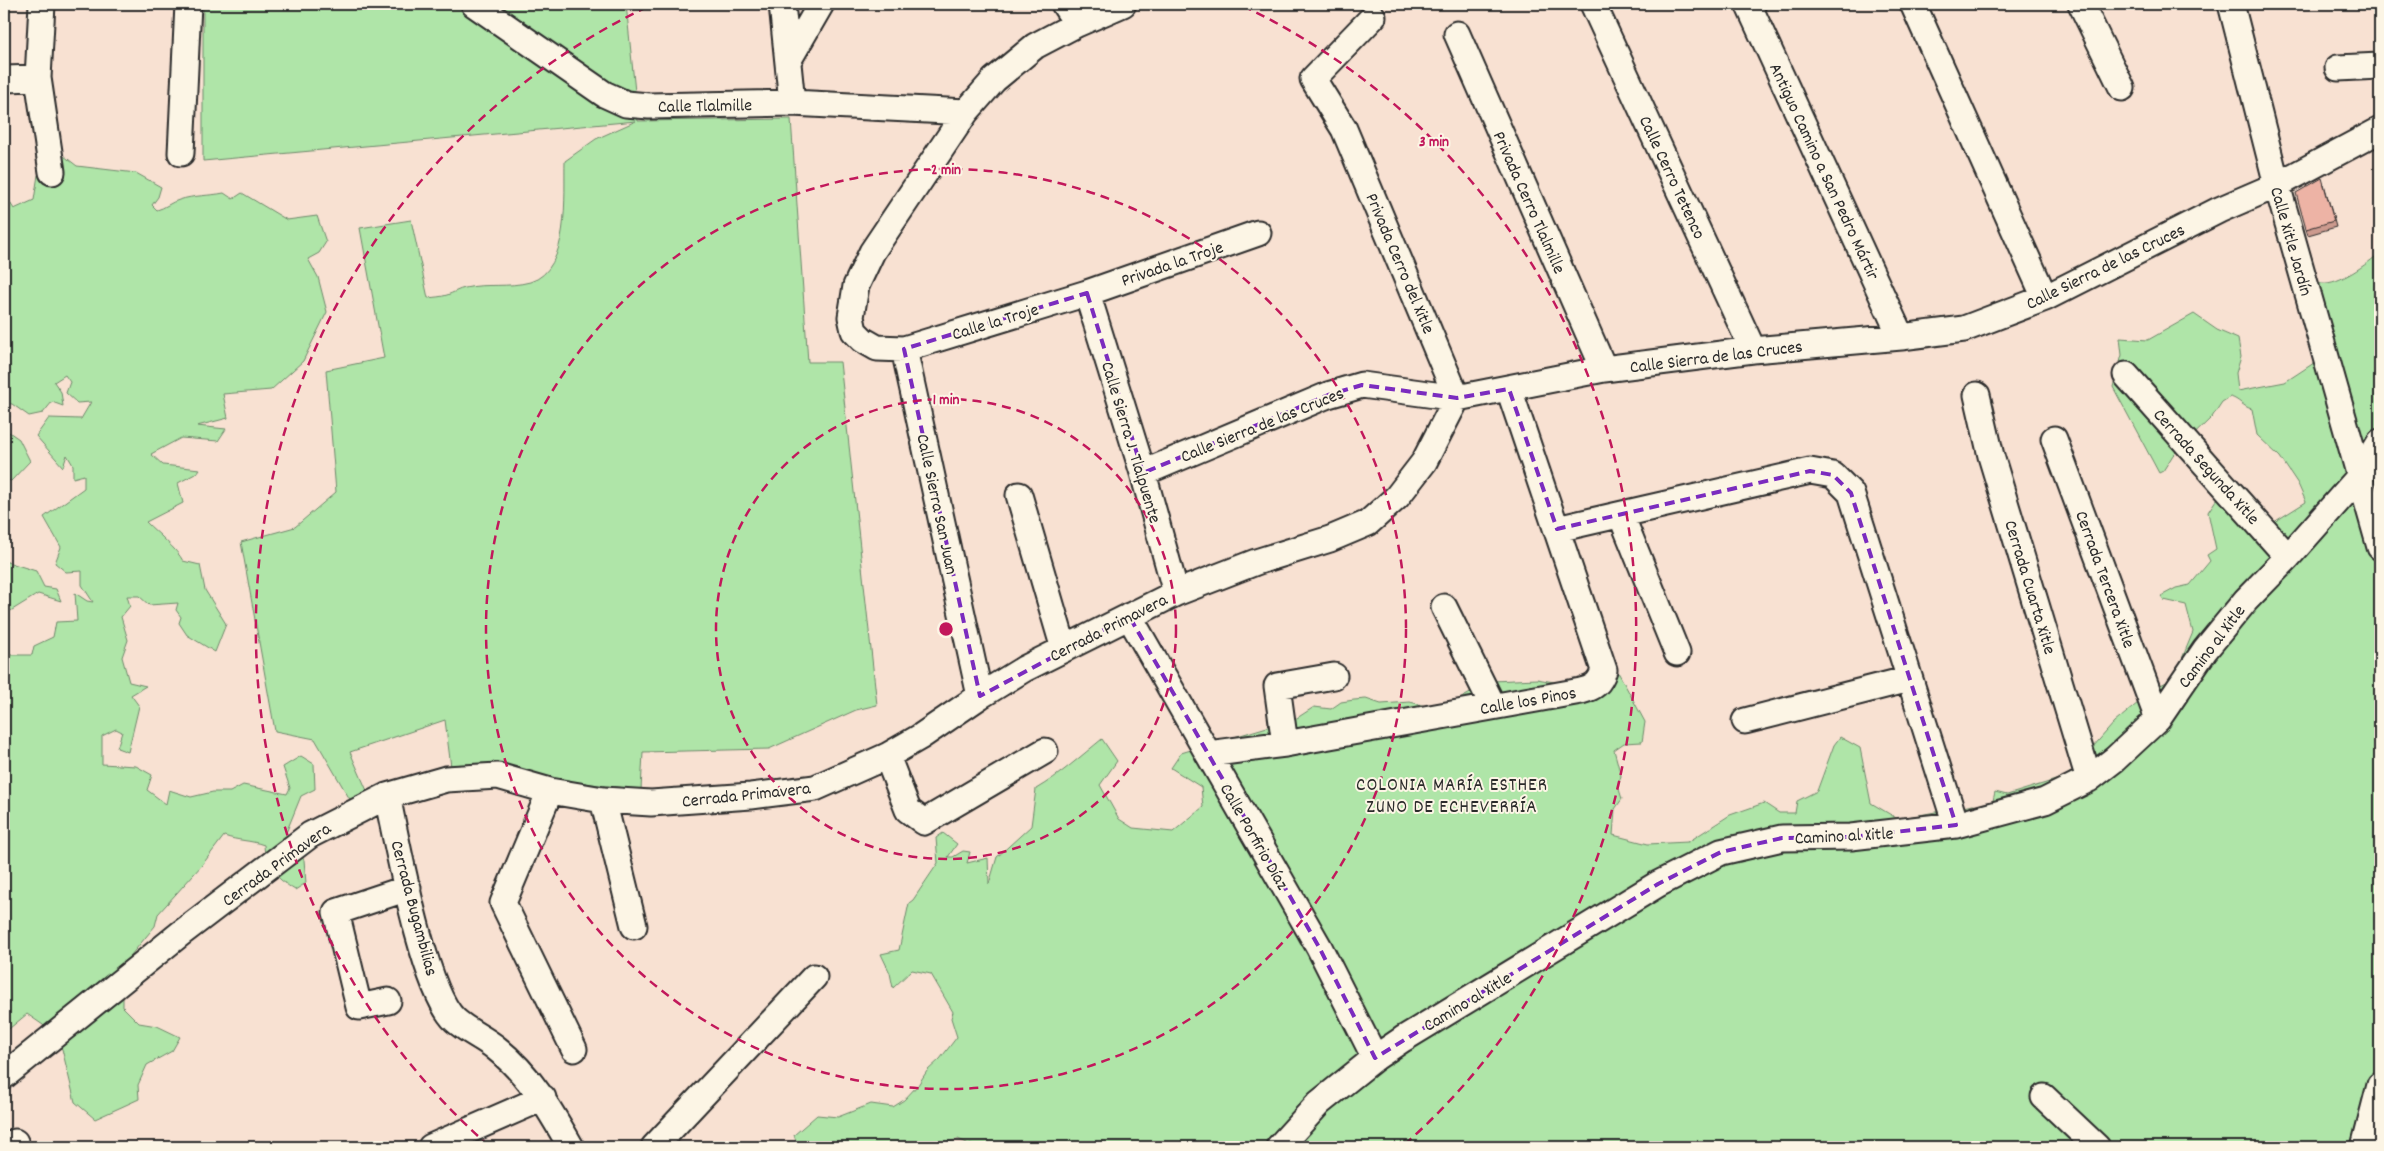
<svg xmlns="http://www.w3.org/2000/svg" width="2384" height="1151" font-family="Dekko,sans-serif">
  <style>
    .green { fill: #afe5a8; stroke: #6d886a }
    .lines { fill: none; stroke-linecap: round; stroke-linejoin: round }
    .minor-casing { stroke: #2b2b2b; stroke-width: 29 }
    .minor { stroke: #fcf5e5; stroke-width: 25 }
    .wall { fill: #cc9a8e; stroke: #2b2b2b }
    .building { fill: #edb3a5; stroke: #2b2b2b }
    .marked { fill: none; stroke: #7b2cbf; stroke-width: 4; stroke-dasharray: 10 6; stroke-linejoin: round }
    .ring { fill: none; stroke: #c2185b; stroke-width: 2.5; stroke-dasharray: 9 6 }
    .labels { text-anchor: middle; stroke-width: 4; stroke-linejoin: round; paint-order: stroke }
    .street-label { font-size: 18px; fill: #2b2b2b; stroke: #fcf5e5 }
    .neighbourhood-label { font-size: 19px; letter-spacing: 1px; fill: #2b2b2b; stroke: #fcf5e5 }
    .centre { fill: #c2185b; stroke: #fcf5e5; stroke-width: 2.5 }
    .ring-label { font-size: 15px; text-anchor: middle; font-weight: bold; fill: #c2185b; stroke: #fcf5e5; stroke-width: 4; stroke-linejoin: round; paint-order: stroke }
  </style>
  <rect width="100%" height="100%" fill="#f8e1d2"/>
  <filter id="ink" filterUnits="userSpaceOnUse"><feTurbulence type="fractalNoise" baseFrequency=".02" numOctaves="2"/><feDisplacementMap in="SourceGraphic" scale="10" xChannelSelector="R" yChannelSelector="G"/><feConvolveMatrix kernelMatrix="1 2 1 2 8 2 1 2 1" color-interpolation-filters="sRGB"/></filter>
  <g filter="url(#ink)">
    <path class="green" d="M203,4H626L638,121L791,119L808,362H840L877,705L856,710L769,749L643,752L641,790L451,767L445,720L350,752L368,793L352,803L315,739L275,731L241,542L295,527L336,492L326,370L384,358L360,228L411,220L428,298C435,297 441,297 447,295C453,293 459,289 465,288C486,283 508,288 530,282C571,270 564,193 565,161L596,139L636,121L203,161Z
      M64,156L77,166L136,173L161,187L158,197L152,205L157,210C165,208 171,202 179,200C194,195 209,196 224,193L233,199L242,193L287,220L317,216L326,242L319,253L308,259L318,277L327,312L303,361L271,390L223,394L228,418L197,426L226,429L218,441L181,438L151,454L163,465L200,469L197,473L178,483L183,503L146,522C157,533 177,549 183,561L200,565L205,590L226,624L215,652L187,635L179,623L181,617L176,610L178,603L149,605L139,596H127L130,606L121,617L128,640L122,657L129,682L146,686L131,695L139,706L128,752L117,748L122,732L116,729L102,736V764L136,766L152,775L147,790L166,804L169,790L191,797L213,792H230L243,785L287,794L290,788L283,767L301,756L314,764L315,789L301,796L286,833L304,860L306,883L295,890C277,879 265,867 264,845C250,840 238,841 224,836L202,865L158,914L155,926L131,955L123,986V1007L139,1023L157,1026L180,1037L172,1051L147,1065L138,1085L139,1099L95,1119L75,1102L62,1049L43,1025L27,1014L4,1033V655H32L34,646L53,637L56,622L77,621L75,593L87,601L93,602L82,585V571L66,572L55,563L61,547L44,517L84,488V475L73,478V465L67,455L63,467L36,436L49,418L81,419L91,402L77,403L66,393L70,382L65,375L54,382L61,392L63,406L52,402L43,413L29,416L12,404L4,403V200L7,198L14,209L34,200L38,175Z
      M2380,253V1147H1765L1757,1143L1715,1145L1714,1147H976L958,1139L936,1147H798L794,1135L817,1115L838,1117L871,1104L893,1107L904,1100L918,1085L927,1071L940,1059L957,1037L951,1018L953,1012L931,974L912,970L893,988L890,973L881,954L899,950L909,903L913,900L938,863L936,838L943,833L957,844L948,857H953L963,851L970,852L967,863L988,858L989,884L997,857L1031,826L1036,789C1060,775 1081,756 1102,739L1117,761L1100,785L1119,819L1133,828L1173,832L1203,807L1201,787L1171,768L1181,753L1297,718L1314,707L1331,709L1341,702L1354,700L1366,699L1381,704L1410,702L1430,707L1456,701L1492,681L1537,679L1582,687L1618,672L1645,722L1642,742L1624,743L1614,750L1621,776L1618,786L1622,799L1615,809L1613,835L1648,844L1688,842L1730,815L1764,803L1779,813H1795L1797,801L1817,791L1834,745L1840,737L1860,748L1871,803L1898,819L1973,805L1991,809L1995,792L2007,795L2062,778L2071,772L2114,723L2157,687L2174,678L2193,632L2186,605L2164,600L2161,596L2176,588L2190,585L2210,561L2207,555L2216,549L2208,512L2216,500L2231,492L2263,529L2306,502L2298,484L2280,457L2257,435L2252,409C2243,407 2239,399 2230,397L2222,402L2212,417L2173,455L2163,471L2159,473L2113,387L2122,355L2120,338L2148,340L2194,314L2217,330L2238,339L2241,357L2236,373L2238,391L2285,382L2320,359L2331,341L2329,318L2307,278C2311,280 2317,282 2322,283C2339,285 2368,263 2380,253Z
      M4,406L10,416L6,430L19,439L30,461L11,481L4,479Z
      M4,561L36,571L44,587L56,589L61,601L38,594L4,615Z"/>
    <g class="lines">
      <defs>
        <path id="minor" d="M42,4L38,78L52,172
          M474,4L604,94L626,104L649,106L792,103L966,112
          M782,4L792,103
          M1064,4L1077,24
          M1593,4L1753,350
          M1748,4L1901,337
          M1913,4L2045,298
          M2081,4L2122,88
          M2231,4L2277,185L2380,547
          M1457,34L1604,369
          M788,61L821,4
          M2338,68L2380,66
          M4,79L38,78
          M181,153L188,4
          M1087,293L1143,473L1176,593
          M904,349L1087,293L1258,233
          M2126,375L2288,557
          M1977,395L1991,456L2089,779
          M2054,439L2158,719
          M1143,473L1328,395L1362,385L1457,398L1604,369L1753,350L1901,337L1964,329L2045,298L2219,210L2277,185L2380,130
          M1019,495L1064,649
          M1621,515L1677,653
          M1557,529L1810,471L1833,475L1851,493L1956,825
          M1444,607L1493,706
          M1129,616L1319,947L1375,1058
          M980,696L904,349L877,348L863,340L854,331L851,317L856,286L872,252L966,112L994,80L1035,46L1077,24L1123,4
          M1745,721L1909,679
          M1285,744L1277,686L1334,676
          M1208,754L1285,744L1581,691C1594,688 1600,683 1604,670L1509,389
          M887,756L908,810L924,822L1045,751
          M550,791L503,903L574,1049
          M387,796C397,842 424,992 455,1020C467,1031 484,1038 496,1048C531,1076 550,1110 571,1147
          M603,800L634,926
          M388,1001L359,1007L336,912L408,888
          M4,1076L180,934L310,835L387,796L446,779L498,776L550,791L603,800L651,803L751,796L815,788L887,756L920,737L980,696L1024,669L1176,593L1256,562L1330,539L1368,523L1397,497L1424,462L1457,398L1344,129L1313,79L1373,17
          M2044,1097L2097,1147
          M4,1146L15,1142L17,1147
          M431,1147L543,1098
          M654,1147L814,977
          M1279,1147L1319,1103L1375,1058L1403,1039L1658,884L1721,852L1782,838L1851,837L1956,825L2045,801L2089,779L2115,759L2158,719L2205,650L2246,600L2288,557L2359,477L2380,442
          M2364,1147L2380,1085"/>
      </defs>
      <use href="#minor" class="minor-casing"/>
      <use href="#minor" class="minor"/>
    </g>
    <path class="wall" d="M2324,184L2336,227L2308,235L2306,229Z"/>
    <path class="building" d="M2322,178L2334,221L2306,229L2296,193Z"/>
  </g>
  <path class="marked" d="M1087,293L1143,473L1328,395L1362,385L1457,398L1509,389L1557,529L1810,471L1833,475L1851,493L1956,825L1851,837L1782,838L1721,852L1658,884L1375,1058L1319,947L1129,616L980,696L904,349Z"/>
  <g class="ring">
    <circle cx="946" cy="629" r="230"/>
    <circle cx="946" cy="629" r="460"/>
    <path d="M489 1146A690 690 0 0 1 649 6M1243 6A690 690 0 0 1 1403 1146"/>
  </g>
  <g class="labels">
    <g class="street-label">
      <text transform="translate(705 105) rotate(-1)" y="6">Calle Tlalmille</text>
      <text transform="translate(1825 171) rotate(65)" y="6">Antiguo Camino a San Pedro Mártir</text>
      <text transform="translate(1673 177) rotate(65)" y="6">Calle Cerro Tetenco</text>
      <text transform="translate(1530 202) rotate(66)" y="6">Privada Cerro Tlalmille</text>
      <text transform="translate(2292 241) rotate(74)" y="6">Calle Xitle Jardín</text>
      <text transform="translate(1172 263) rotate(-19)" y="6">Privada la Troje</text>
      <text transform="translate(1401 263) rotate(67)" y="6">Privada Cerro del Xitle</text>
      <text transform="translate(2105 266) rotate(-26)" y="6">Calle Sierra de las Cruces</text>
      <text transform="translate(995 321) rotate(-17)" y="6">Calle la Troje</text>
      <text transform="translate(1716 356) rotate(-7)" y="6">Calle Sierra de las Cruces</text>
      <text transform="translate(1262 424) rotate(-22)" y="6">Calle Sierra de las Cruces</text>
      <text transform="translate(1132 442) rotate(73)" y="6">Calle Sierra J. Tlalpuente</text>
      <text transform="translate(2207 466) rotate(48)" y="6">Cerrada Segunda Xitle</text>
      <text transform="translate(938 504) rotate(78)" y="6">Calle Sierra San Juan</text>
      <text transform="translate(2106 579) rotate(70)" y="6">Cerrada Tercera Xitle</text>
      <text transform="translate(2031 587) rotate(73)" y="6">Cerrada Cuarta Xitle</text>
      <text transform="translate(1108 627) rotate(-27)" y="6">Cerrada Primavera</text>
      <text transform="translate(2211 646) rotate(-53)" y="6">Camino al Xitle</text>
      <text transform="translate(1528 700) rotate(-10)" y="6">Calle los Pinos</text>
      <text transform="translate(746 794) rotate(-6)" y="6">Cerrada Primavera</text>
      <text transform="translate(1844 835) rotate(-3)" y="6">Camino al Xitle</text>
      <text transform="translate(1255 836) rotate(60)" y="6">Calle Porfirio Díaz</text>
      <text transform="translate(276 864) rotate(-36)" y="6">Cerrada Primavera</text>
      <text transform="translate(415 908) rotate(75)" y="6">Cerrada Bugambilias</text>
      <text transform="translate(1467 1001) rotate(-31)" y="6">Camino al Xitle</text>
    </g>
    <g class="neighbourhood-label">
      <text x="1452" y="790">COLONIA MARÍA ESTHER<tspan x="1452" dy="22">ZUNO DE ECHEVERRÍA</tspan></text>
    </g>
  </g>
  <circle cx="946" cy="629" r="8" class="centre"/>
  <g class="ring-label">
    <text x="1434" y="146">3 min</text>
    <text x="946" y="174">2 min</text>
    <text x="946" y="404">1 min</text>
  </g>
  <rect width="2384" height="1151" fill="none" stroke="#fcf5e5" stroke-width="20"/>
  <rect x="10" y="10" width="2364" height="1131" fill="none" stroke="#2b2b2b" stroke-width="2" filter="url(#ink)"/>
</svg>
